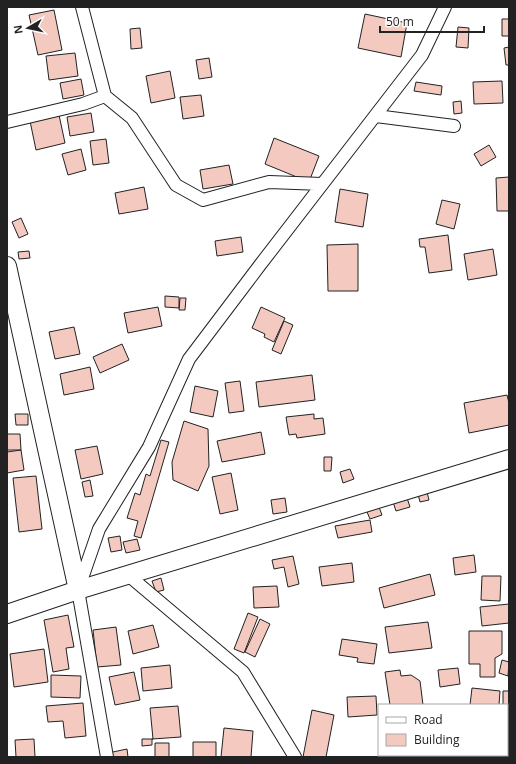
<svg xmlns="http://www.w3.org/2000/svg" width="516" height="764" font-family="'Open Sans',sans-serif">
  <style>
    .building { fill: #f3c9c0; stroke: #222 }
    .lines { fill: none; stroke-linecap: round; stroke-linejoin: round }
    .street-casing { stroke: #222; stroke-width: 14 }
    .secondary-casing { stroke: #222; stroke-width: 20 }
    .street { stroke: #fff; stroke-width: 12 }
    .secondary { stroke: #fff; stroke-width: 18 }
  </style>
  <rect width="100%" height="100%" fill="#fff"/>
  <path class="building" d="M54,10L62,50L38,55L29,15Z
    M365,14L407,23L401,57L358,48Z
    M502,19H509V36H502Z
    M458,27L469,28L468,48L456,47Z
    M140,28L142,48L131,49L130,29Z
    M509,47V65H506L504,48Z
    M75,53L78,76L49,80L46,56Z
    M209,58L212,77L199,79L196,60Z
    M170,71L175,98L151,103L146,76Z
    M81,79L84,95L63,99L60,83Z
    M502,81L503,103L474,104L473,82Z
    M416,82L442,86L441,95L414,91Z
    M201,95L204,116L183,119L180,97Z
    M461,101L462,113L454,114L453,102Z
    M91,113L94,132L70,136L67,117Z
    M59,115L65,143L36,150L30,121Z
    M274,138L319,156L309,182L265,164Z
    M106,139L109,163L93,165L90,141Z
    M489,145L496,157L481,166L474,154Z
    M81,149L86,170L68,175L62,154Z
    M229,165L233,184L203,189L200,170Z
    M509,177V211H497L496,178Z
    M144,187L148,209L119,214L115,193Z
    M340,189L368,194L363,227L335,222Z
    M442,200L460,204L454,229L436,224Z
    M21,218L28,234L19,238L12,222Z
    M448,235L452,270L429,273L425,247H420L419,239Z
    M241,237L243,252L217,256L215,241Z
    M358,244V291H328L327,245Z
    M493,249L497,275L468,280L464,254Z
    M29,251L30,258L19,259L18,252Z
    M165,296L179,297V308L165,307Z
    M180,298H186L185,310H179Z
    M158,307L162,326L128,333L124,313Z
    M261,307L285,318L274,342L264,337L265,334L252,328Z
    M284,321L293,325L281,354L272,350Z
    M74,327L80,354L55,359L49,332Z
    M122,344L129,360L100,373L93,357Z
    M90,367L94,389L64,395L60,374Z
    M312,375L315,400L259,407L256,382Z
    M240,381L244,411L229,413L225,383Z
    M195,386L218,391L213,417L190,412Z
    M507,395L509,403V425L469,433L464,403Z
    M15,414H28V425H16Z
    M314,414V419L323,418L325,434L297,438L296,434L289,435L286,417Z
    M184,421L208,429L209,466L198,491L173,480L172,462Z
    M261,432L265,454L222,462L217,441Z
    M7,434H20L21,450H7Z
    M161,440L169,442L141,538L134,536L138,521L127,518L135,493L140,495L146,474L150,476Z
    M97,446L103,474L81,479L75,450Z
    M21,450L24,470L7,473V452Z
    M324,457H332L331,471H324Z
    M350,469L354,479L343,483L340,472Z
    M231,473L238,510L220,514L212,477Z
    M36,476L42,529L19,532L13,478Z
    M90,480L93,496L85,497L82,482Z
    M427,492L429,500L420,502L418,494Z
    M285,498L287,512L273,514L271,500Z
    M407,498L410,507L396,511L393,502Z
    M379,507L382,515L370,519L367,512Z
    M370,520L372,532L338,538L335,526Z
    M120,536L122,550L111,552L108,538Z
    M137,539L140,550L126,553L123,542Z
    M474,555L476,572L455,575L453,558Z
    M293,556L299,584L288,587L284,567L274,569L272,560Z
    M352,563L354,582L322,586L319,567Z
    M430,574L435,595L384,608L379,588Z
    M482,576H501L500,601L481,600Z
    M161,578L164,590L156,592L152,581Z
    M277,586L279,607L254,608L253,587Z
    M509,604V623L482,626L480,607Z
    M248,613L258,617L244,653L234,649Z
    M68,615L74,647L66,648L69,669L53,672L44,620Z
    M260,619L270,624L255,657L245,652Z
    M428,622L432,648L389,653L385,627Z
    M153,625L159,647L133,654L128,631Z
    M116,627L121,665L97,667L93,630Z
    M469,631H502V654L495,658V677H480V664H469Z
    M342,639L377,644L374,664L357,662L358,658L339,655Z
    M44,649L48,682L14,687L10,654Z
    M502,660L509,662L508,676L499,673Z
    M170,665L172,688L143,691L141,668Z
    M458,668L460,684L440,687L438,670Z
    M400,670L401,676L411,675L420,681L423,705H390L385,672Z
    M134,672L140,700L115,705L109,677Z
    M51,675L81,676L80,698L51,697Z
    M472,688L500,691L499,705H470Z
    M503,691H509V717H507V705H503Z
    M376,696L377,715L348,717L347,697Z
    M83,703L86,736L65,738L63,721L48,722L46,706Z
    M178,706L181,737L152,739V745L142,746V739H153L150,708Z
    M312,710L334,715L326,757H303Z
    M224,728L253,731L251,757H221Z
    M34,739L35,757H16L15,740Z
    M193,742H216V757H193Z
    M155,743H169V757H155Z
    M127,749L128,757H109L108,753Z
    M471,755H502V757H471Z"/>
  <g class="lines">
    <defs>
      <path id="street" d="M82,7L105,96L132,118L176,185L203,200L269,182L322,184
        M376,116L454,126
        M7,122L83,104L105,96
        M128,575L243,672L295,757
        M507,730H509
        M107,757L78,590L99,529L149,447L189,359L260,265L422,55L445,7"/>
      <path id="secondary" d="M7,266L78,590
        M7,614L78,590L509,459"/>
    </defs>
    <use href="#street" class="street-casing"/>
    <use href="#secondary" class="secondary-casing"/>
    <use href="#street" class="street"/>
    <use href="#secondary" class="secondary"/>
  </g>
  <rect width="516" height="764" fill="none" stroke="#222222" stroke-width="16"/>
  <rect x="378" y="704" width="130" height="52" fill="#ffffff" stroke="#a7a7a7"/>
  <rect x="386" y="717" width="20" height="6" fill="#ffffff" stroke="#a7a7a7"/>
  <text x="414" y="724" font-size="12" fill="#222222">Road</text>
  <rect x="386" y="734" width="20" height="12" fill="#f3c9c0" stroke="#a7a7a7"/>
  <text x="414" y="744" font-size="12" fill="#222222">Building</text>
  <g transform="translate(28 28) rotate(261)" stroke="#ffffff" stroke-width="3" paint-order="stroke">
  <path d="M0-3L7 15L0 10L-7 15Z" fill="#222222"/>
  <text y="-6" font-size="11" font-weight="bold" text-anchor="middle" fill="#222222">N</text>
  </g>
  <path d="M380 26v6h104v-6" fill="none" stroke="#222222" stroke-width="2"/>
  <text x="386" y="26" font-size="12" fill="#222222" stroke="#ffffff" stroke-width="3" paint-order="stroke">50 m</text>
</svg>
